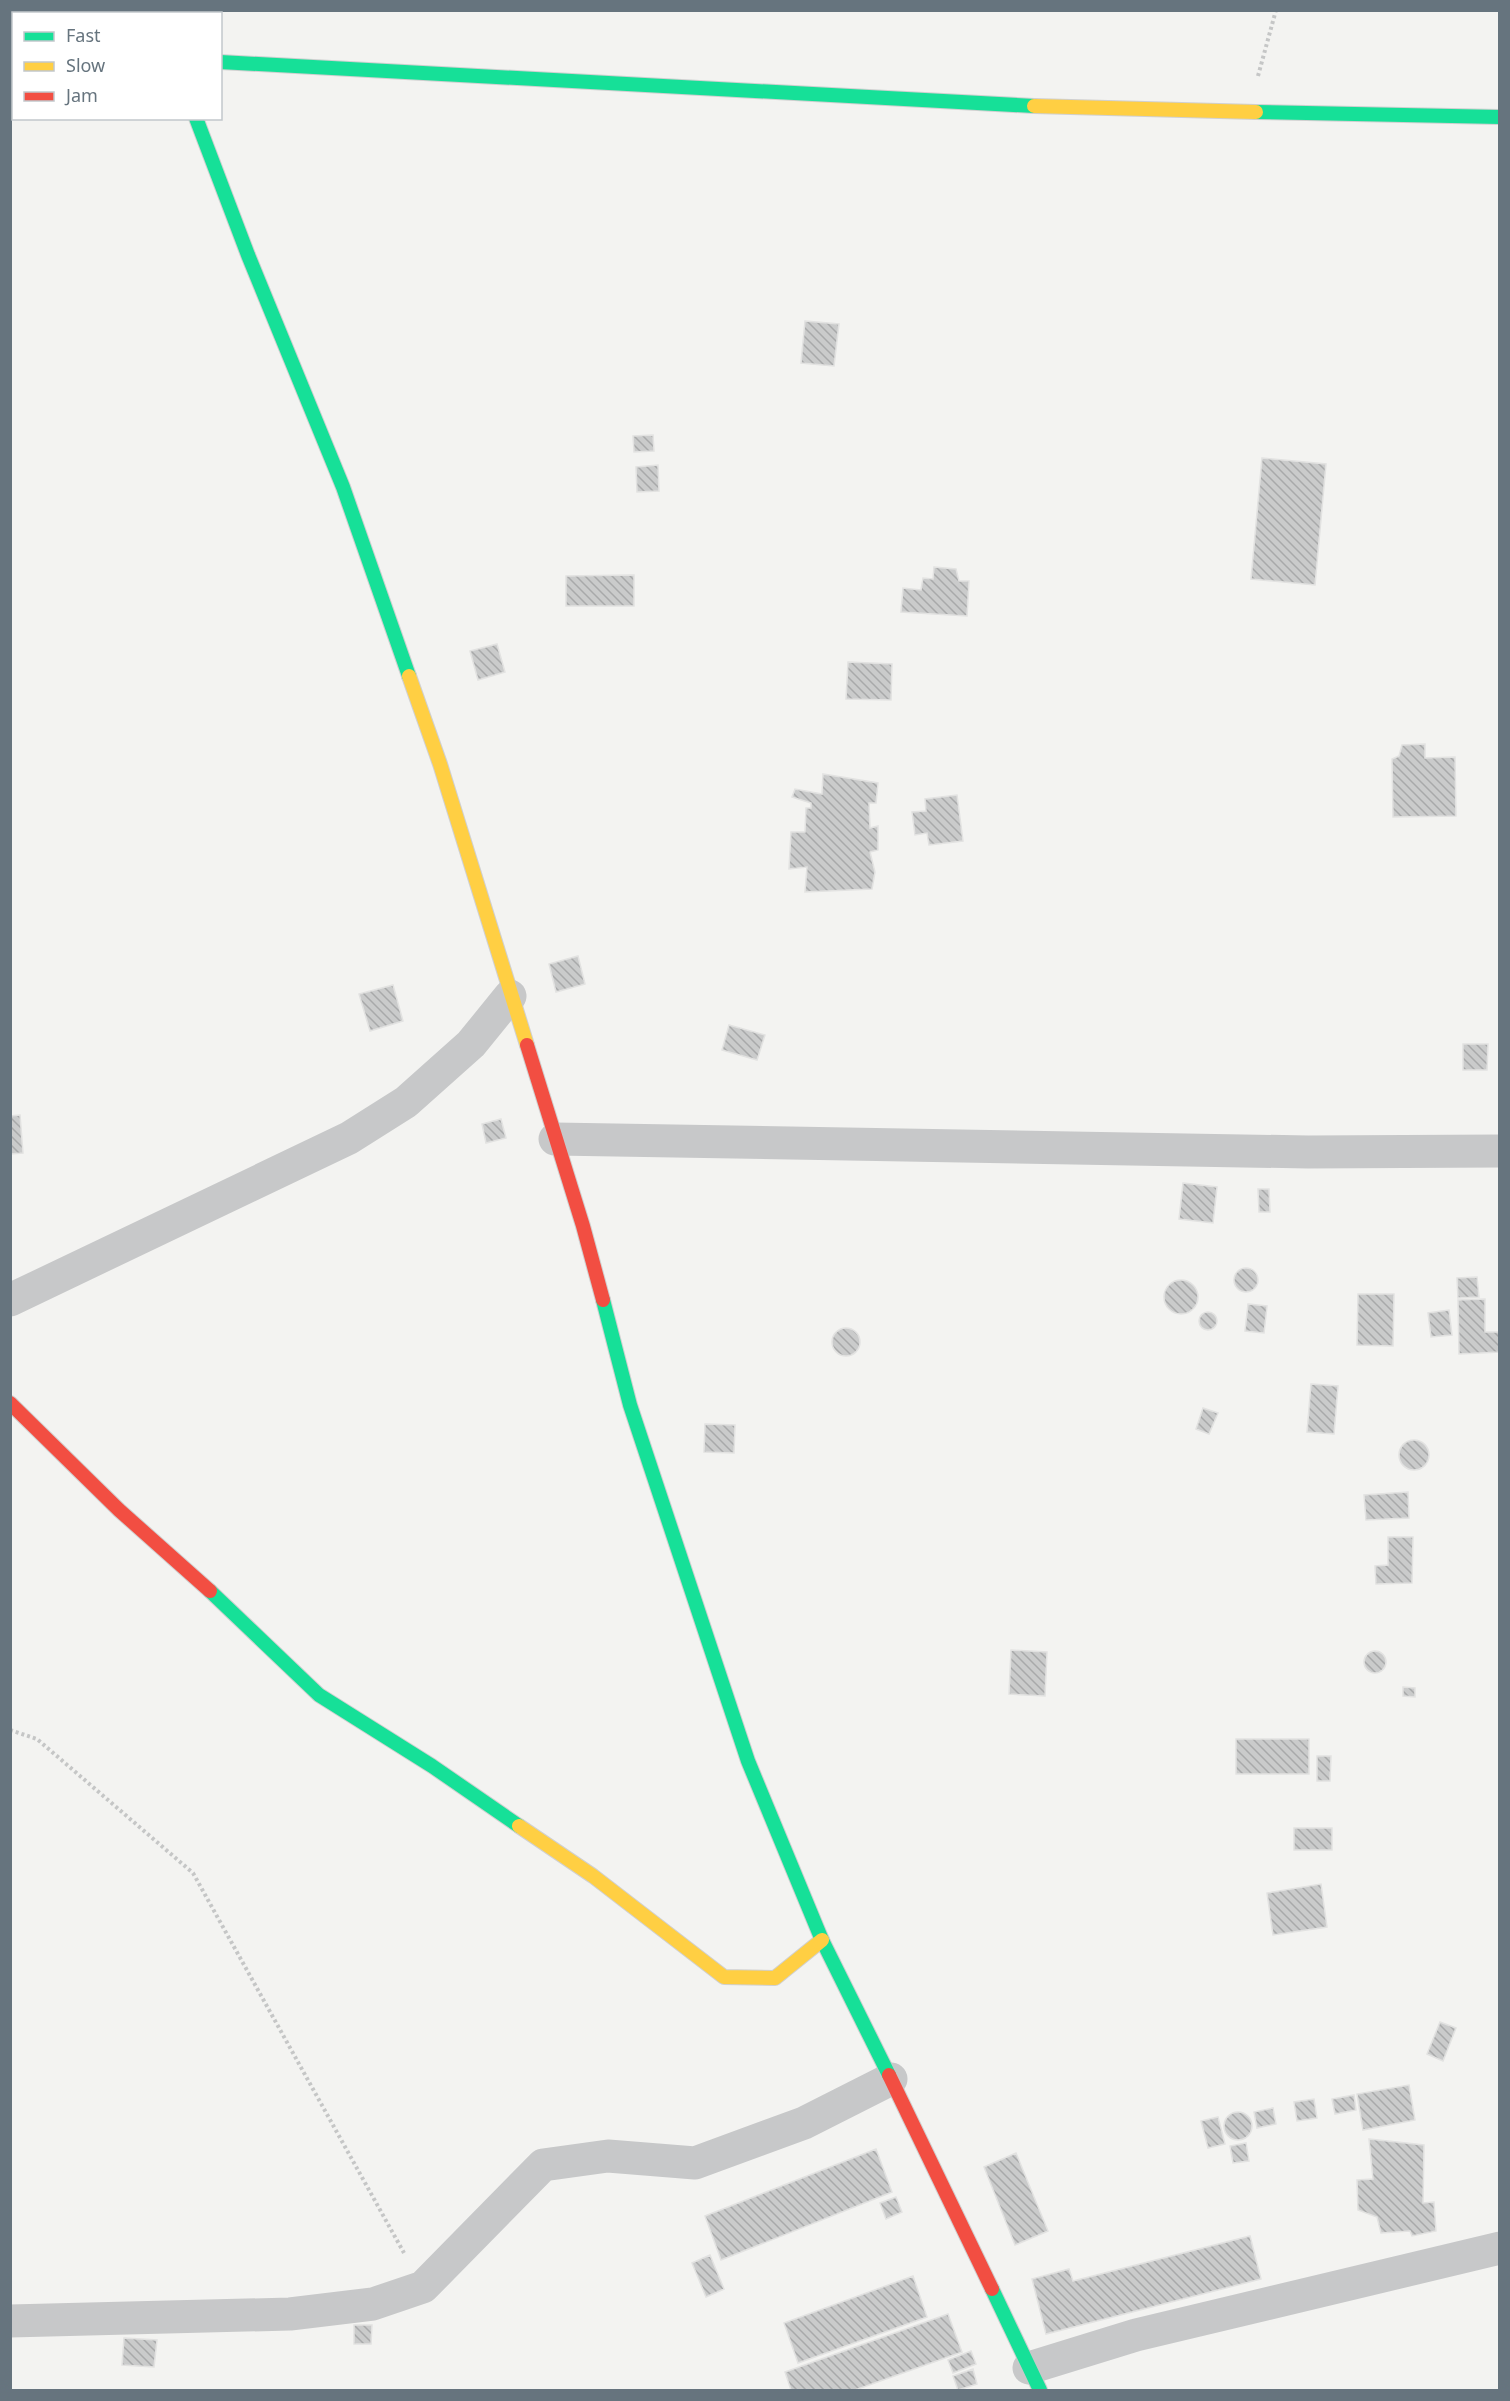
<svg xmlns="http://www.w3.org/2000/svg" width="1510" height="2401" font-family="'Noto Sans',sans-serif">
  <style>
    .building { fill: url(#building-back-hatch); stroke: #e2e2e1; stroke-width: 1.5 }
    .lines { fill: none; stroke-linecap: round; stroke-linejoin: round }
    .fast-casing { stroke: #d0d0d0; stroke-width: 16 }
    .slow-casing { stroke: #d0d0d0; stroke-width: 16 }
    .jam-casing { stroke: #d0d0d0; stroke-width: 16 }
    .path { stroke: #c5c6c6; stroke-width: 4; stroke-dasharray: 3 3; stroke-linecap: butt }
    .street { stroke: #c7c8c9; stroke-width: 33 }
    .fast { stroke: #16e098; stroke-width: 14 }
    .slow { stroke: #ffcf43; stroke-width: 14 }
    .jam { stroke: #f24e42; stroke-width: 14 }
  </style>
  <defs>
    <pattern id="building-back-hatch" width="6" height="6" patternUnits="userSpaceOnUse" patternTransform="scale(1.5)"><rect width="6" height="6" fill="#cacbcb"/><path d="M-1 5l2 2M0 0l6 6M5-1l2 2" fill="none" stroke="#a8a9aa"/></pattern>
  </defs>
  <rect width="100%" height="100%" fill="#f3f3f1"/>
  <path class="building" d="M805,321L839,324L834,366L801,363Z
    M653,435L654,451L634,452L633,436Z
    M1262,458L1326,464L1315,585L1251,579Z
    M658,465L659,491L637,492L636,467Z
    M934,567L956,569L959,581H969L967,616L901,612L903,588L921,590L923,578L933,579Z
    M634,575V606H566V576Z
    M497,644L505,672L478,680L470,651Z
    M848,662L892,664L891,700L846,699Z
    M1425,744V758L1455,757L1456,816L1393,817L1392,759L1399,756L1402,745Z
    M823,774L878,783L876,803H869L870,828L878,826V850L870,852L875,872L872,889L805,892L807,867L789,869L791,832H805L806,808H811V803L792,797L795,789L822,794Z
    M957,795L963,841L929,845L927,833L915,835L912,812L926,811L925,799Z
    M578,956L585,984L556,992L549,964Z
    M393,985L403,1021L370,1031L359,994Z
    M729,1025L765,1035L757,1060L722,1050Z
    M1463,1044H1488L1487,1070H1463Z
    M20,1115L23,1153L10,1154V1116Z
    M501,1119L506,1138L486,1143L482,1124Z
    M1183,1183L1217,1187L1213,1223L1179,1219Z
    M1258,1189H1269L1270,1212H1259Z
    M1234 1280a12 12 0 1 1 24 0a12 12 0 1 1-24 0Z
    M1477,1277L1479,1297L1458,1298L1457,1278Z
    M1164 1297a17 17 0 1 1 34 0a17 17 0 1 1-34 0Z
    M1358,1294H1394L1393,1346L1357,1345Z
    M1485,1299V1332H1499L1500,1352L1459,1354L1458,1300Z
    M1248,1304L1267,1306L1264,1333L1245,1331Z
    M1449,1310L1452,1335L1431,1337L1428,1313Z
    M1199 1321a9 9 0 1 1 18 0a9 9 0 1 1-18 0Z
    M832 1342a14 14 0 1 1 28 0a14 14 0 1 1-28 0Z
    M1311,1384L1338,1386L1334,1434L1307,1432Z
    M1203,1408L1218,1413L1209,1434L1196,1429Z
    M705,1424L735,1425L734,1453L704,1452Z
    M1399 1455a15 15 0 1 1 30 0a15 15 0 1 1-30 0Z
    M1408,1492L1409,1518L1366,1520L1364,1495Z
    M1388,1537H1413L1412,1583L1376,1584L1375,1566L1388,1565Z
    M1011,1650L1047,1652L1045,1696L1009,1694Z
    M1364 1662a11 11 0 1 1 22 0a11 11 0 1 1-22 0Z
    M1403,1687L1415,1688V1697L1403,1696Z
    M1236,1739H1309V1774H1236Z
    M1317,1756H1331L1330,1781H1317Z
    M1294,1828H1332V1850H1294Z
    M1321,1884L1327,1927L1273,1935L1267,1893Z
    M1440,2022L1456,2028L1443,2061L1427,2054Z
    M1409,2085L1415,2120L1363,2130L1357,2094Z
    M1354,2095L1356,2110L1335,2114L1332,2099Z
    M1314,2099L1317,2118L1297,2121L1294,2102Z
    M1273,2108L1276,2124L1257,2128L1254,2112Z
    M1224 2126a14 14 0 1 1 28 0a14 14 0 1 1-28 0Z
    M1218,2117L1225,2144L1208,2148L1201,2121Z
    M1369,2139L1424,2145L1423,2203L1434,2202L1436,2231L1412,2236L1410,2231L1381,2233L1377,2217L1358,2210L1357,2180L1373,2179Z
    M1246,2143L1249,2161L1233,2163L1230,2146Z
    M876,2149L892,2192L721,2260L705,2216Z
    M1016,2153L1048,2231L1015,2245L984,2167Z
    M896,2197L902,2212L886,2219L880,2203Z
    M1250,2236L1261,2279L1046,2334L1032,2279L1069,2269L1073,2281Z
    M710,2255L724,2289L706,2297L692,2263Z
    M913,2276L927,2317L798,2363L784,2323Z
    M948,2314L962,2352L855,2390H791L785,2372Z
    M354,2325H372L371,2344H354Z
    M124,2338L157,2340L154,2367L122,2365Z
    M971,2351L976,2364L953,2373L948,2360Z
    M973,2369L977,2384L958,2390L953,2376Z"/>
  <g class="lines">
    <defs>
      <path id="fast" d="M155,10L156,14
        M220,62L1034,106
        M1256,112L1500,117
        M196,118L248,255L343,487L409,676
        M603,1300L630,1405L748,1761L822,1940L889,2075
        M210,1591L319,1695L432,1766L519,1826
        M992,2289L1040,2390"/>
      <path id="slow" d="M1034,106L1256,112
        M409,676L440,764L527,1045
        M519,1826L593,1876L724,1977L775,1978L822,1940"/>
      <path id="jam" d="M527,1045L583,1226L603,1300
        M10,1403L119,1510L210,1591
        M889,2075L992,2289"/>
    </defs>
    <use href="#fast" class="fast-casing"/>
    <use href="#slow" class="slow-casing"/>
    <use href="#jam" class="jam-casing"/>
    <path class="path" d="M1258,76L1276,10
      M10,1730L37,1739L193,1873L404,2253"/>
    <path class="street" d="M555,1139L1308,1152L1500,1151
      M10,1300L349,1138L406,1102L471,1044L510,996
      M10,2321L290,2314L373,2304L423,2287L543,2165L608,2156L695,2163L804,2123L891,2079
      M1029,2368L1136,2335L1500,2248"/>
    <use href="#fast" class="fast"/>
    <use href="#slow" class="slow"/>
    <use href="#jam" class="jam"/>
  </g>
  <rect width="1510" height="2401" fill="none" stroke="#66747e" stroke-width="24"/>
  <rect x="12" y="12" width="210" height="108" fill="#ffffff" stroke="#c2c7cb" stroke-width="1.5"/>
  <rect x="24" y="32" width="30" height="9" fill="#16e098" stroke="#c2c7cb" stroke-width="1.5"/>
  <text x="66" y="42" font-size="18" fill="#66747e">Fast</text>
  <rect x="24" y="62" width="30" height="9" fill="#ffcf43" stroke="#c2c7cb" stroke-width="1.5"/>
  <text x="66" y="72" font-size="18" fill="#66747e">Slow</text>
  <rect x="24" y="92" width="30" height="9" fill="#f24e42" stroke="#c2c7cb" stroke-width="1.5"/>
  <text x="66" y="102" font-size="18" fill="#66747e">Jam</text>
</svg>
